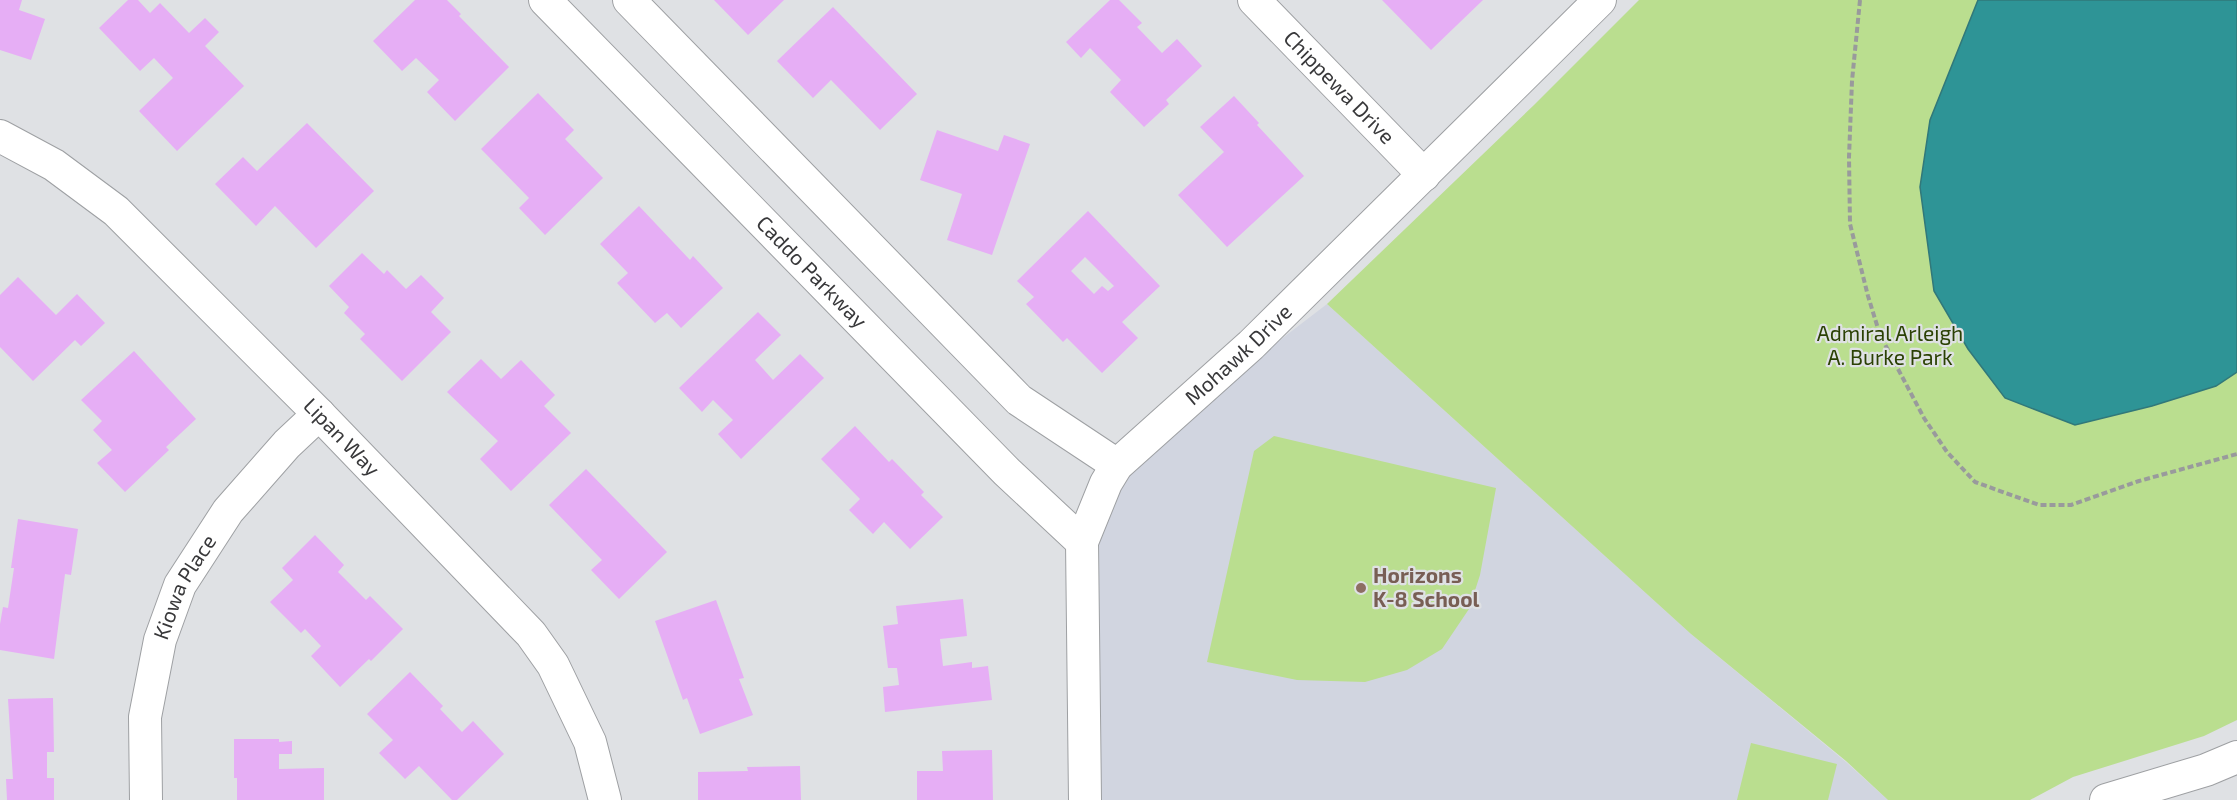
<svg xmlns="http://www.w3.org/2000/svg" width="2237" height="800" font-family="'Exo 2',sans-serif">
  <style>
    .built { fill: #d1d5e0 }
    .green { fill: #bade8f }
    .water { fill: #2e9496; stroke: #31787a; stroke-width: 1.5 }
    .building { fill: #e6aef5; fill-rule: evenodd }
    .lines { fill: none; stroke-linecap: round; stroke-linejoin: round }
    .minor-casing { stroke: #9ea0a3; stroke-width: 34 }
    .path { stroke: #999a9c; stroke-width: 4; stroke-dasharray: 6 3; stroke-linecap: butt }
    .minor { stroke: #fff; stroke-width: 32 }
    .education-dot { fill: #8d6e63; stroke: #dfe1e4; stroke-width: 2 }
    .labels { text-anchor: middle; stroke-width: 4.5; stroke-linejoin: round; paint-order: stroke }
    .street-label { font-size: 21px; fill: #38383a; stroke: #dfe1e4 }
    .park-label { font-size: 21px; fill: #2b4104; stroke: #dfe1e4 }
    .education-label { font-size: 21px; font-weight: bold; fill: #785e54; stroke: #dfe1e4; text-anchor: start }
  </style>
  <rect width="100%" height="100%" fill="#dfe1e4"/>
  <path class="built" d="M1327,304L1691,634L1846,762L1888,800H1085L1082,542L1117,465Z"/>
  <path class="green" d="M1639,0H2237V720L2204,736L2073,777L2030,800H1888L1846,761L1691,634L1327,304L1534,105Z
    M1274,436L1496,488L1480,575L1469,609L1442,649L1407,670L1365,682L1297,680L1207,662L1254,451Z
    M1751,743L1837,764L1828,800H1737Z"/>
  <path class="water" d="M1978,0H2237V372L2216,386L2152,406L2075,425L2005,398L1968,349L1934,291L1920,187L1930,120Z"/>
  <path class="building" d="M0,0H22L19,10L45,19L31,60L0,50Z
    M128,0H138L150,13L160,3L189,33L205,18L219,32L205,46L244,86L177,151L139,111L173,78L154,58L140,71L99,28Z
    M415,0H447L461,14L459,16L509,67L455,121L427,92L439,80L416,58L402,71L373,41Z
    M714,0H784L748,35Z
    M1110,0H1119L1142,23L1137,27L1162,53L1177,39L1202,66L1166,100L1169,104L1144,127L1110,92L1121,80L1090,48L1081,58L1066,42Z
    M1382,0H1483L1431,50Z
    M833,7L917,94L880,130L831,80L813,98L777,61Z
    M538,93L574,130L565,139L603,178L545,235L519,208L529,198L481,149Z
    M1234,96L1259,123L1257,125L1304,176L1227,247L1178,195L1224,152L1200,127Z
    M307,123L374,191L316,248L275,206L256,226L215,184L243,157L257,171Z
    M937,130L998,151L1004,135L1030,144L992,255L947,240L962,194L920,180Z
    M639,206L690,260L693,256L723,288L681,328L667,313L655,323L617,283L628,273L600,244Z
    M1088,211L1160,286L1122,322L1138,338L1102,373L1067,338L1063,342L1026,304L1034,297L1017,281ZM1085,257L1114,286L1108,291L1102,286L1094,294L1071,271Z
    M362,253L384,274L387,270L406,289L421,275L444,298L431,312L451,332L402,381L360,339L365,334L344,313L349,307L329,286Z
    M18,277L56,315L77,294L105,323L81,346L75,340L33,381L0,347V295Z
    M758,312L781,335L755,360L773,380L800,354L824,378L741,459L718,434L733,420L713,400L702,412L679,388Z
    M134,351L196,419L166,447L169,450L125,492L97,463L112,450L93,430L102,421L81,400Z
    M481,359L501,379L521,360L555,395L544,406L571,433L511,491L480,459L498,441L447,392Z
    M855,426L889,462L892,459L924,492L921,495L943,517L910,549L884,522L873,534L849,510L860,499L821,459Z
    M586,469L667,552L619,599L591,570L602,560L549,505Z
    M18,519L78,529L71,575L65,574L54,659L0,650V624L3,607L8,608L14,568H11Z
    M315,535L344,565L338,572L366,600L370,596L403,629L371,661L369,659L340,687L311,656L321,646L305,629L301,633L270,602L293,580L282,568Z
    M963,599L967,636L940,639L943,666L972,662V668L988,666L992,700L885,712L883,687L899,685L897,668H888L883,626L898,624L896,606Z
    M716,600L744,678L739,679L753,715L700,734L687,698L683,700L655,621Z
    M410,672L443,706L440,709L462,732L473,721L504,754L457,800H452L419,766L405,779L379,753L393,740L367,714Z
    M53,698L54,752H47V778H54V800H7L6,779H13L8,699Z
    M234,739H279V742L292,741V754H279V769L324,768V800H237V778H234Z
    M992,750L993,800H917V771H943L942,751Z
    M800,766L801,800H698V772L748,771L747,767Z"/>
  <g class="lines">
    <defs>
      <g id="minor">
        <path id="s1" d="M545,0L1007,472L1082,542"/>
        <path d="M629,0L1019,400L1117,465"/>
        <path id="s2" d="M1254,0L1424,175"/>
        <path id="s3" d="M0,136L54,165L116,211L319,414L531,634L553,665L590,742L605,800"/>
        <path id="s4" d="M146,800L145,717L160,640L180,585L228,511L287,444L319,414"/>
        <path id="s5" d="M1085,800L1082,542L1106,483L1117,465L1251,345L1600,0"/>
        <path d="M2106,800L2206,770L2237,757"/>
      </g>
    </defs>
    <use href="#minor" class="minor-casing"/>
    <path class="path" d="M1860,0L1852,81L1849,157L1850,224L1868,296L1880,335L1924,418L1947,452L1975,482L2039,505H2071L2139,481L2237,454"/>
    <use href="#minor" class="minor"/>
  </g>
  <circle class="education-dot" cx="1361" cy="588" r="6"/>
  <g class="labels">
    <g class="street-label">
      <text dy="7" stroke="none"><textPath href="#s2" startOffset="122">Chippewa Drive</textPath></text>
      <text dy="7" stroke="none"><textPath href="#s1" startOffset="381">Caddo Parkway</textPath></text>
      <text dy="7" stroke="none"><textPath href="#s5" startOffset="507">Mohawk Drive</textPath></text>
      <text dy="7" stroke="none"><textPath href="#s3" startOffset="458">Lipan Way</textPath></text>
      <text dy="7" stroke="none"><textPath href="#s4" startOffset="220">Kiowa Place</textPath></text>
    </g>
    <g class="park-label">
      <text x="1890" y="341">Admiral Arleigh<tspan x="1890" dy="24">A. Burke Park</tspan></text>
    </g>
    <g class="education-label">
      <text x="1373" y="583">Horizons<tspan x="1373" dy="24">K-8 School</tspan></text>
    </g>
  </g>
</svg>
